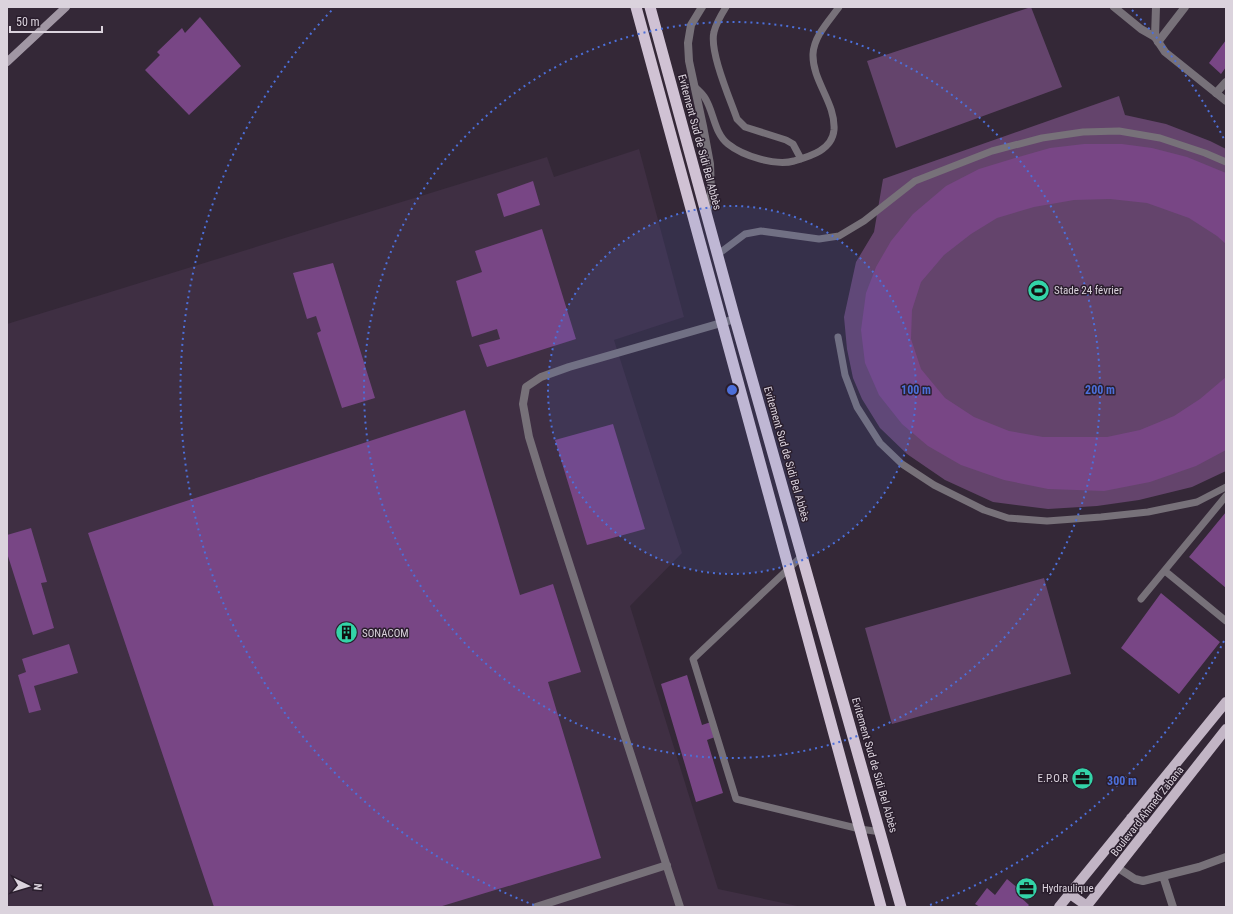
<svg xmlns="http://www.w3.org/2000/svg" width="1233" height="914" font-family="'Roboto Condensed',sans-serif">
  <style>
    .built { fill: #3f2f43 }
    .green { fill: #64446c }
    .building { fill: #784685 }
    .lines { fill: none; stroke-linecap: round; stroke-linejoin: round }
    .service { stroke: #777179; stroke-width: 7 }
    .minor { stroke: #777179; stroke-width: 8 }
    .tertiary { stroke: #777179; stroke-width: 8 }
    .secondary { stroke: #a197a4; stroke-width: 8 }
    .primary { stroke: #c2b5c5; stroke-width: 10 }
    .trunk { stroke: #d0c2d4; stroke-width: 11 }
    .ring { fill: none; stroke: #4c6fd9; stroke-width: 2; stroke-dasharray: 2 4 }
    .labels { text-anchor: middle; stroke-width: 3; stroke-linejoin: round; paint-order: stroke }
    .street-label { font-size: 11px; fill: #dbd3dd; stroke: #2a1e2d }
    .poi-label { font-size: 11px; fill: #dbd3dd; stroke: #2a1e2d; text-anchor: start }
    .centre { fill: #4c6fd9; stroke: #2a1e2d; stroke-width: 2 }
    .ring-label { font-size: 12px; text-anchor: middle; font-weight: bold; fill: #4c6fd9; stroke: #2a1e2d; stroke-width: 3; stroke-linejoin: round; paint-order: stroke }
  </style>
  <rect width="100%" height="100%" fill="#342837"/>
  <path class="built" d="M639,149L684,317L614,340L682,553L630,606L718,889L802,907H7V324L547,157L554,177Z"/>
  <path class="green" d="M1031,7L1062,87L896,148L867,61Z
    M1119,96L1125,115L1166,124L1210,141L1226,149V471L1192,487L1139,500L1097,506L1048,509L993,502L945,480L907,454L880,428L862,399L853,378L847,349L844,317L856,262L874,232L883,179Z
    M1044,578L1071,674L892,724L865,628Z"/>
  <path class="building" d="M200,17L241,66L189,115L145,70L160,55L157,52L182,28L185,33Z
    M1226,40V67L1221,74L1209,63Z
    M1084,144H1122L1152,148L1187,157L1226,173V244L1217,236L1189,218L1147,203L1110,199L1074,200L1034,207L997,218L971,234L944,255L921,282L912,310L911,339L921,369L945,398L974,417L1009,431L1043,437H1107L1140,430L1174,416L1200,399L1226,377V450L1196,466L1150,482L1104,491L1048,489L1004,480L961,465L928,446L902,424L879,395L865,363L861,330L866,293L876,267L891,241L913,214L946,186L979,169L1015,158L1050,148Z
    M533,181L540,205L504,217L497,194Z
    M542,229L576,339L487,367L479,345L500,339L497,329L472,337L456,281L482,272L475,251Z
    M333,263L375,398L342,408L317,333L321,331L316,316L307,319L293,273Z
    M465,410L520,595L553,584L581,672L548,682L601,858L439,907H214L88,533Z
    M613,424L645,529L587,545L555,440Z
    M1226,512V588L1189,557Z
    M31,528L47,582L41,583L54,628L33,635L7,553V535Z
    M1161,593L1220,642L1179,694L1121,648Z
    M69,644L78,673L34,686L41,710L29,713L18,675L26,672L22,659Z
    M687,675L702,725L711,722L715,737L707,740L723,793L696,802L661,684Z
    M1007,879L1020,890L1018,895L1029,905L1027,907H980L975,904L987,888L995,895Z"/>
  <g class="lines">
    <path class="service" d="M726,7C721,15 716,23 714,32C709,51 730,99 737,119L745,127L786,140L793,144L801,159
      M695,87C698,90 703,94 705,98C714,112 714,133 728,144C743,156 775,166 794,161C811,156 832,150 834,130C836,103 812,81 813,54C814,36 829,21 839,7
      M717,255L745,234L761,231L819,239L839,236L864,221L915,181L992,151L1042,138L1083,132L1119,131L1160,138L1205,153L1226,162
      M838,337L845,375L857,407L880,443L902,464L934,485L984,510L1008,518L1047,521L1101,517L1148,512L1197,502L1226,487
      M802,556L693,659L736,799L860,829L881,832
      M1165,571L1226,621
      M1141,599L1226,496"/>
    <path class="minor" d="M702,7L691,25L688,43L689,61L703,126L710,164L711,193L707,213
      M1114,7L1141,29L1155,37
      M1158,42L1185,7
      M1216,93L1226,82
      M1118,868L1135,879L1143,881L1199,867L1226,857
      M1163,876L1173,907
      M536,907L667,865
      M680,907L541,476L529,437L523,404L526,387L541,377L569,367L735,319"/>
    <path class="tertiary" d="M1156,7L1155,37L1165,52L1226,101"/>
    <path class="secondary" d="M7,62L66,7"/>
    <path class="primary" d="M1131,818L1147,830
      M1070,894L1087,906
      M1059,907L1226,702
      M1086,907L1226,729"/>
    <path class="trunk" d="M636,7L881,907
      M650,7L735,319L901,907"/>
  </g>
  <circle cx="732" cy="390" r="184" fill="#4c6fd9" fill-opacity=".12"/>
  <g class="ring">
    <circle cx="732" cy="390" r="184"/>
    <circle cx="732" cy="390" r="368"/>
    <path d="M1224 641A552 552 0 0 1 930 905M534 905A552 552 0 0 1 332 10M1132 10A552 552 0 0 1 1224 139"/>
  </g>
  <defs>
    <symbol id="stadium-disc" viewBox="-11 -11 22 22"><circle r="9.5" fill="#33d4a8" stroke="#2a1e2d"/><path d="M0-5a6.5 5 0 1 0 0 10a6.5 5 0 1 0 0-10ZM-3.5-1.8h7v3.6h-7Z" fill="#111"/></symbol>
    <symbol id="building-disc" viewBox="-11 -11 22 22"><circle r="9.5" fill="#33d4a8" stroke="#2a1e2d"/><path d="M-4-6H4V6H1V3H-1V6H-4ZM-2.5-4.3h1.7v1.8h-1.7ZM.8-4.3h1.7v1.8H.8ZM-2.5-1h1.7V.8h-1.7ZM.8-1h1.7V.8H.8Z" fill="#111"/></symbol>
    <symbol id="office-disc" viewBox="-11 -11 22 22"><circle r="9.5" fill="#33d4a8" stroke="#2a1e2d"/><path d="M-6-3h4V-5.5h4V-3h4V5H-6ZM-1-4.5V-3h2v-1.5ZM-6 0V1H6V0Z" fill="#111"/></symbol>
  </defs>
  <g fill-rule="evenodd">
    <use href="#stadium-disc" x="1026" y="278" width="25" height="25"/>
    <use href="#building-disc" x="334" y="620" width="25" height="25"/>
    <use href="#office-disc" x="1070" y="766" width="25" height="25"/>
    <use href="#office-disc" x="1014" y="876" width="25" height="25"/>
  </g>
  <g class="labels">
    <g class="street-label">
      <text transform="translate(700 142) rotate(75)" y="4">Evitement Sud de Sidi Bel Abbès</text>
      <text transform="translate(787 454) rotate(74)" y="4">Evitement Sud de Sidi Bel Abbès</text>
      <text transform="translate(875 765) rotate(74)" y="4">Evitement Sud de Sidi Bel Abbès</text>
      <text transform="translate(1147 811) rotate(-52)" y="4">Boulevard Ahmed Zabana</text>
    </g>
    <g class="poi-label">
      <text x="1054" y="294">Stade 24 février</text>
      <text x="362" y="637">SONACOM</text>
      <text x="1068" y="782" text-anchor="end">E.P.O.R</text>
      <text x="1042" y="892">Hydraulique</text>
    </g>
  </g>
  <circle cx="732" cy="390" r="6" class="centre"/>
  <g class="ring-label">
    <text x="916" y="394">100 m</text>
    <text x="1100" y="394">200 m</text>
    <text x="1122" y="785">300 m</text>
  </g>
  <rect width="1233" height="914" fill="none" stroke="#dbd3dd" stroke-width="16"/>
  <g transform="translate(28 886) rotate(95)" stroke="#2a1e2d" stroke-width="3" paint-order="stroke">
  <path d="M0-3L7 15L0 10L-7 15Z" fill="#dbd3dd"/>
  <text y="-6" font-size="11" font-weight="bold" text-anchor="middle" fill="#dbd3dd">N</text>
  </g>
  <path d="M10 26v6h92v-6" fill="none" stroke="#dbd3dd" stroke-width="2"/>
  <text x="16" y="26" font-size="12" fill="#dbd3dd" stroke="#2a1e2d" stroke-width="3" paint-order="stroke">50 m</text>
</svg>
